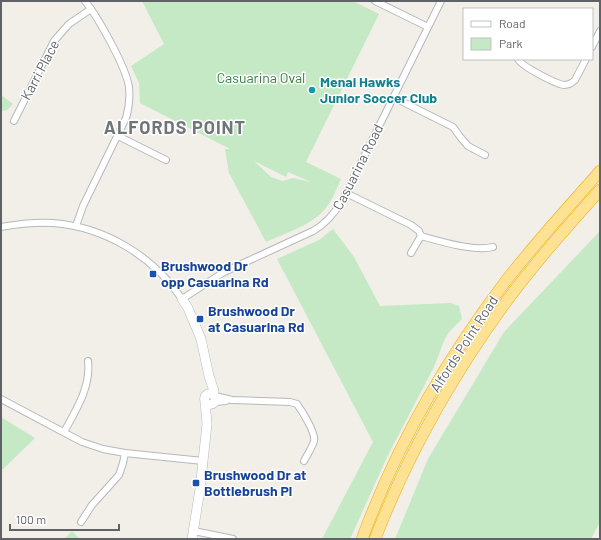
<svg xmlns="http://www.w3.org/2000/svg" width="601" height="540" font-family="Barlow,sans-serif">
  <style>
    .green { fill: #c5e8c5; fill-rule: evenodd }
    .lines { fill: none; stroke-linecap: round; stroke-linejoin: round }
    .street-casing { stroke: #b5b8bc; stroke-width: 8 }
    .secondary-casing { stroke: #b6babf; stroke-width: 10 }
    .highway-casing { stroke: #f9ab00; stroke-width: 12 }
    .street { stroke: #fff; stroke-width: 6 }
    .secondary { stroke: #fff; stroke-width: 9 }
    .highway { stroke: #fde293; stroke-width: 11 }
    .culture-dot { fill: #0f9aa8; stroke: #fff; stroke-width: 1.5 }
    .transit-dot { fill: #1a4fb4; stroke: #fff; stroke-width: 1.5 }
    .labels { text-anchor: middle; stroke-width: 3; stroke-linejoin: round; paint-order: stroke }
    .street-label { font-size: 14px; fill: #5f6368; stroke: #fff }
    .park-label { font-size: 14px; fill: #348238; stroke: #fff }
    .culture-label { font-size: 14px; font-weight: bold; fill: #0d838f; stroke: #fff; text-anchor: start }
    .transit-label { font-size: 14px; font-weight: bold; fill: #164399; stroke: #fff; text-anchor: start }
    .district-label { font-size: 18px; font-weight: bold; letter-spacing: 1px; fill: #70757a; stroke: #fff }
  </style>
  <rect width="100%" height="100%" fill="#f1efe8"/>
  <path class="green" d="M142,1H353L379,14L306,162L341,179C336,190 332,201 325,209C311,226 285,233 266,242L229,173L225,149H230L140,103L139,83L131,66L164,44ZM254,161L286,177L288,172L311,182L293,178L282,181L277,179L271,177Z
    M1,95L13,104L7,110L1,111Z
    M333,229L354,257L380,306L451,303L459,306L462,319L449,332L444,341L434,367L388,455L350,539H322L373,442L277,259L319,240Z
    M600,231V522L591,539H395L428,459L504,332Z
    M1,417L35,438L1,471Z
    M72,531L80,539H64Z"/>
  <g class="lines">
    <defs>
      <path id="street" d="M375,1L428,27
        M592,47L600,31
        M518,59C521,66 556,84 564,85C569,85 572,83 575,80L586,59
        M393,97L453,127L461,138L468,146L485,155
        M14,121L54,41L69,24L91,9
        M118,136L166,160
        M346,193L411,225L419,231L421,236
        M76,226L83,206L126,118C129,108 130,98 129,87C126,67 98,17 85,1
        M1,227C18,224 35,222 53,223C105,227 153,256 182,299L224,272L313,231C326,224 334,214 342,201L441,1
        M421,236C439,241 475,252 493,247
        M411,253L421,236
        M215,396L232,400L290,402L297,404C302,411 316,433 314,441C312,448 307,455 304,461
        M1,399L82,442L103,449L125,453L203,461
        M215,402L226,401
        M64,432C76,410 91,387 88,361
        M81,522L92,505L119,475L123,463L125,453
        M194,531L233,539"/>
      <path id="secondary" d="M182,299L188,308L201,339L209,376L214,391L213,395
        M204.5 399a5.5 5.5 0 1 1 11 0a5.5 5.5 0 1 1-11 0Z
        M192,539L200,489L207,424L205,401"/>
      <path id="highway" d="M362,539C395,449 444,363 502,286C532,246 567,209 600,171
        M375,539C407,456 451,378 503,306C533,265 566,228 600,190"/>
    </defs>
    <use href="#street" class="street-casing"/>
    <use href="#secondary" class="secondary-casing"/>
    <use href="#highway" class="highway-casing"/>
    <use href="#street" class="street"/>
    <use href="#secondary" class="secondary"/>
    <use href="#highway" class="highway"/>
  </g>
  <circle class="culture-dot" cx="312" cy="90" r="4"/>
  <g class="transit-dot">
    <rect x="149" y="270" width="8" height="8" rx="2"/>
    <rect x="196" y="315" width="8" height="8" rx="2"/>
    <rect x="192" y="479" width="8" height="8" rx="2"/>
  </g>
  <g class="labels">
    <g class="street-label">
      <text transform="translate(40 70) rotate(-62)" y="5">Karri Place</text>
      <text transform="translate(358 167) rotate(-63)" y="5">Casuarina Road</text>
      <text transform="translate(464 344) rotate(-57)" y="5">Alfords Point Road</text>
    </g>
    <g class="park-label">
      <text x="261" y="83">Casuarina Oval</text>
    </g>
    <g class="culture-label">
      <text x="320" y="87">Menai Hawks<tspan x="320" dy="16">Junior Soccer Club</tspan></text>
    </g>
    <g class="transit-label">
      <text x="161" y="271">Brushwood Dr<tspan x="161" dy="16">opp Casuarina Rd</tspan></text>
      <text x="208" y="316">Brushwood Dr<tspan x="208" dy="16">at Casuarina Rd</tspan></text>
      <text x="204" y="480">Brushwood Dr at<tspan x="204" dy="16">Bottlebrush Pl</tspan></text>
    </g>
    <g class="district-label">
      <text x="175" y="134">ALFORDS POINT</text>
    </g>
  </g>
  <rect width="601" height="540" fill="none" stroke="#5f6368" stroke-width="4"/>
  <rect x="463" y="8" width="130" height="52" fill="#ffffff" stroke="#bfc1c3"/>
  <rect x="471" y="21" width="20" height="6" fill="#ffffff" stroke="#bfc1c3"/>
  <text x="499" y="28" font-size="12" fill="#5f6368">Road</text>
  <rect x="471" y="38" width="20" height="12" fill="#c5e8c5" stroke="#bfc1c3"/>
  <text x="499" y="48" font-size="12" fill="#5f6368">Park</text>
  <path d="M10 524v6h109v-6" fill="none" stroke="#5f6368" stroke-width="2"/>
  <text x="16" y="524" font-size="12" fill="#5f6368" stroke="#ffffff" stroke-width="3" paint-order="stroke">100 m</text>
</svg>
